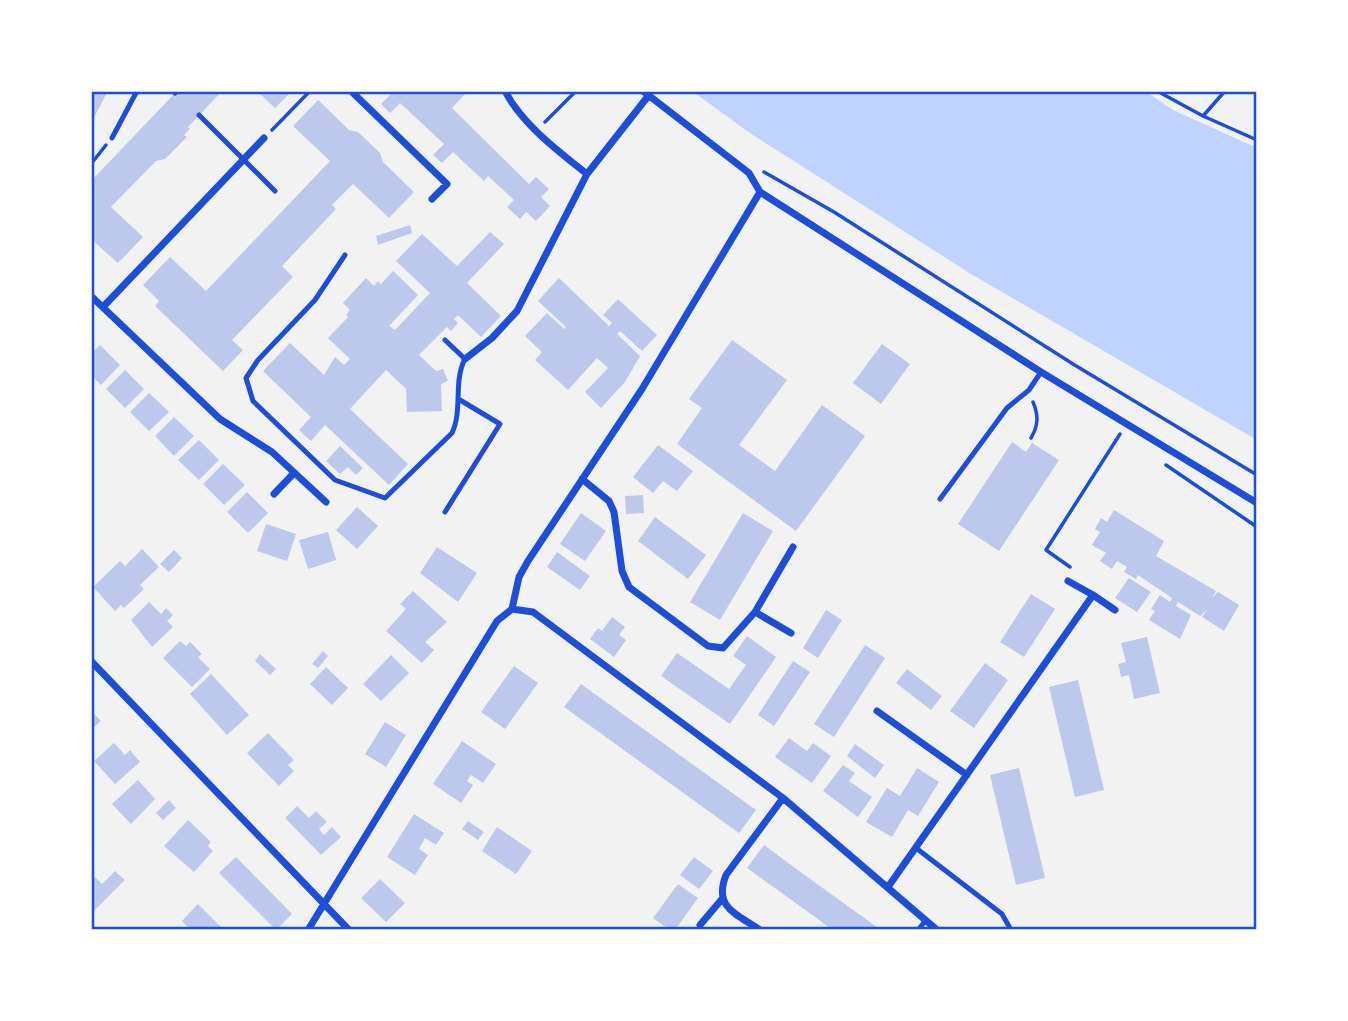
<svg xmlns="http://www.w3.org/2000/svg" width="1348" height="1021" font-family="'Fira Sans Condensed',sans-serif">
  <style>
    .water { fill: #bfd3fe }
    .building { fill: #bdc9ec }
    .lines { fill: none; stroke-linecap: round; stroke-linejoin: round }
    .path { stroke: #1d4ed8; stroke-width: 3.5 }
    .service { stroke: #1d4ed8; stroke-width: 5 }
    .minor { stroke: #1d4ed8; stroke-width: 7 }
    .neatline { fill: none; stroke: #1d4ed8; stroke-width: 2.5 }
  </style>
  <rect width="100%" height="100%" fill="#f2f2f2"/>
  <path class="water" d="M692,91H1145L1173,110L1257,148V440L971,274L750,133Z"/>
  <path class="building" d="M91,91H108L91,123Z
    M177,91H222L188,127L190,129L184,135L187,137L165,159L156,161L111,207L143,237L118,263L91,239V181Z
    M257,91H292L275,108Z
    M394,91H437L440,94L443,91H468L452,108L529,184L536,177L549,189L541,197L550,206L536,221L526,212L520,219L507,207L514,200L488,176L484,181L453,152L442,163L433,155L444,144L400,103L390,113L381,104Z
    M318,100L349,130L358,132L380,153L383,162L414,192L389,218L353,184L332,205L336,209L282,266L293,277L232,340L243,350L223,371L155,306L159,301L143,285L170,257L206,291L330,161L293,126Z
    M410,225L412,233L378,245L376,236Z
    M490,232L504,244L467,283L501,316L481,337L458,315L454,319L458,323L451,331L447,327L419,355L436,371L443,369L448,381L441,384L442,411L407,412L406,389L386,370L350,409L408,464L389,485L325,425L311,441L299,430L311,417L263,371L290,343L324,375L335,357L344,365L350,359L328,338L348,317L346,315L350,310L343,303L366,278L374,286L378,281L381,284L393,271L418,295L389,326L395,330L430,293L396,261L422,234L457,266Z
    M559,278L609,326L612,323L603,315L618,299L657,335L642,351L620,331L617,334L640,356L625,382L601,408L585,392L608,368L597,358L568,390L535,360L542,352L525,336L547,313L564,329L566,327L538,301Z
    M732,340L787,380L739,445L775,471L822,405L865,436L796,531L677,444L702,408L689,399Z
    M882,344L910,364L881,404L853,383Z
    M100,345L120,365L101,385L91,375V354Z
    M125,370L144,389L125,408L106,389Z
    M149,393L169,412L149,431L130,412Z
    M174,417L194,436L174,456L155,436Z
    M199,440L219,460L199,480L178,460Z
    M1012,442L1026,452L1032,443L1059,460L999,551L958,524Z
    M658,445L693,471L677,491L663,481L653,493L633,477Z
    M340,446L363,468L356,475L348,467L340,474L326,461Z
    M223,464L245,485L224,505L203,484Z
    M247,492L268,513L248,533L227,512Z
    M643,495L644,513L626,514L625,496Z
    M357,507L378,526L357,549L336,530Z
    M1114,510L1164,541L1156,556L1216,591L1212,598L1218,592L1239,605L1224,631L1202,617L1207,610L1200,616L1178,602L1176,606L1191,615L1180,639L1149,620L1155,611L1151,609L1160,595L1170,602L1172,598L1138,575L1136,579L1124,572L1127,567L1117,561L1112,569L1100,561L1106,553L1092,545L1100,532L1095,529L1101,518L1107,522Z
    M581,513L606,531L585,561L560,544Z
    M743,513L773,531L720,620L690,602Z
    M655,517L706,555L688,579L638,541Z
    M266,524L296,534L287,561L257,551Z
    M328,532L336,560L308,569L299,540Z
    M437,547L477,573L458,602L420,573Z
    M142,549L159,567L140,585L144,589L124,608L121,605L115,611L93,587L120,561L125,566Z
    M174,550L182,558L169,572L160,564Z
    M557,552L590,576L580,590L547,567Z
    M1129,578L1151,592L1137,612L1115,598Z
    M413,591L447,622L425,642L434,650L422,663L386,631L406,609L400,604Z
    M1031,594L1055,609L1024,657L1000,642Z
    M149,602L161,614L166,608L173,615L167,621L173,627L152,647L131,620Z
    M826,610L842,620L818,658L803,648Z
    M612,617L625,627L619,635L626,640L614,657L590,639L598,628L602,631Z
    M747,636L776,657L730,724L661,676L677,653L729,689L746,665L733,656Z
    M1147,637L1160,693L1134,699L1129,675L1121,677L1118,664L1126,662L1121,643Z
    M180,641L186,646L190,642L202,654L198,657L210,669L192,687L163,658Z
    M865,645L885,658L834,737L814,724Z
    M323,651L328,656L318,668L312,664Z
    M260,654L276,669L270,675L255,661Z
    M391,655L409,673L381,701L363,684Z
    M793,661L810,672L774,726L758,715Z
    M985,663L1008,680L974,728L950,711Z
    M514,666L538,683L505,729L481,712Z
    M326,667L348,688L332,705L310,684Z
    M907,669L942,696L931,710L896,683Z
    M211,674L249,715L227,735L190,694Z
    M1078,680L1104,790L1075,797L1049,687Z
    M581,684L756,810L739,833L564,707Z
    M91,711L101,721L91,730Z
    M385,722L406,735L386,767L365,754Z
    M268,733L294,760L288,765L294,771L279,786L247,753Z
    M789,738L807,751L813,743L831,756L812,783L775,757Z
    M462,741L496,764L483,783L471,775L467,781L473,785L461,803L433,784Z
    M114,743L125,755L130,750L140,762L115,784L94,761Z
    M855,744L884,765L875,778L847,756Z
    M843,765L855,773L849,781L872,797L858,817L823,791Z
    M917,768L939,782L918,816L908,810L892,837L866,822L887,788L900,796Z
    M1019,768L1045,878L1016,885L990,775Z
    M138,780L155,799L131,824L112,804Z
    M169,800L176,808L163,820L156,813Z
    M297,806L309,818L316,811L327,822L319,829L324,835L332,827L341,837L321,855L285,818Z
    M414,814L444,833L436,845L425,838L419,849L428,855L415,875L387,857Z
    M188,820L211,842L208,846L213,851L194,872L164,846Z
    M468,821L484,832L478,840L462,829Z
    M497,827L532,851L516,874L482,851Z
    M764,845L806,876L881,930H833L747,868Z
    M236,857L292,914L276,930L219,873Z
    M694,857L713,871L699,889L680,875Z
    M115,871L125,880L95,910L91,906V882L95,877L102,884Z
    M380,879L405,903L386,922L361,898Z
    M678,884L698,898L675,930H670L653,918Z
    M198,904L224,930H191L182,921Z"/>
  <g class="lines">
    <path class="path" d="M1157,91L1203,116L1257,140
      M1203,116L1225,91
      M545,122L576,91
      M272,130L310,91
      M91,164L106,145
      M764,172L834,212L1073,364L1257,475
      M1031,438C1038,426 1039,416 1033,402
      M1166,465L1257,527
      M1070,567L1046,550L1120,434"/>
    <path class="service" d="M173,91L175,93
      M199,115L275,191
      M112,138L137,91
      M345,255L315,300L258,360L246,378L253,401L335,480L385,498L452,433C463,410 453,381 465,359L445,340
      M940,499L1007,408L1029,390L1041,372
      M445,512L500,424L460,400
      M916,848L1002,914L1011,930
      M918,930L926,920"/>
    <path class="minor" d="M351,91L447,184L432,199
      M505,91C522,124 558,151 587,174
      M643,91L749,173L760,192L1041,372L1257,503
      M91,296L220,419L272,452L326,502
      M103,307L264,138
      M465,359L492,338L517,311L587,174L649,95
      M582,479L609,501L614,512L622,571L629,587L708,646L723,648L755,612L791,633
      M274,494L294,473
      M1093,595L1115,610
      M512,609L533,612L783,798L937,930
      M755,612L793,547
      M91,661L349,930
      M877,711L967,775
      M888,887L1093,595L1068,581
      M700,925L722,899
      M308,930L497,621L512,609L519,577L528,561L642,389L760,192
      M760,930C737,914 713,908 726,875L783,798"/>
  </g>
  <rect width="1348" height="1021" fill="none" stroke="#ffffff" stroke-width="186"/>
  <rect x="93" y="93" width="1162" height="835" class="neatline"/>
</svg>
